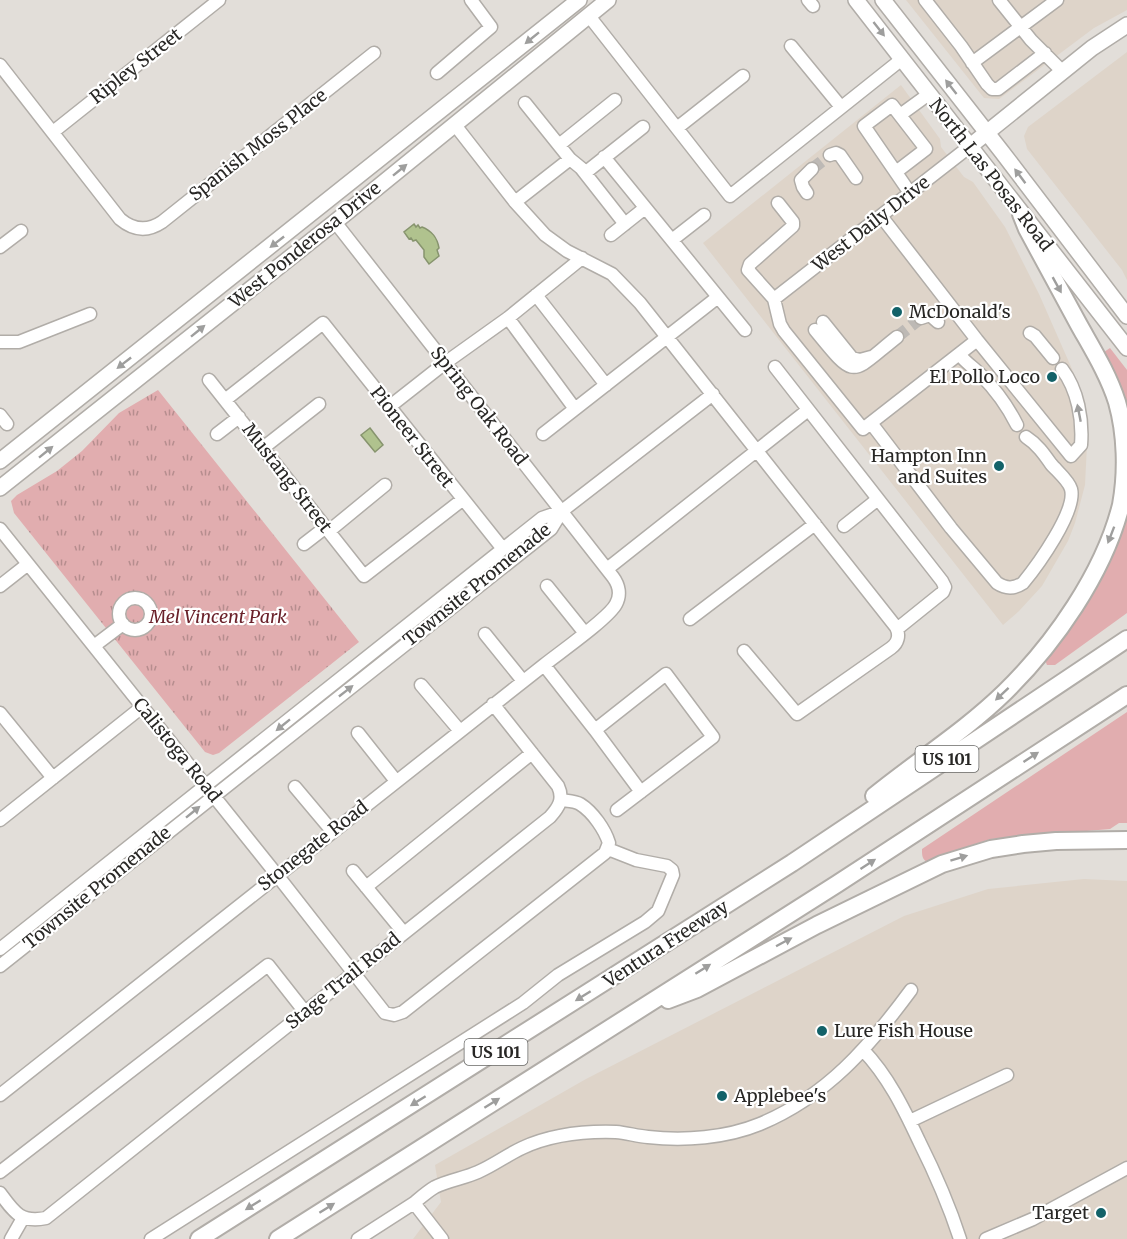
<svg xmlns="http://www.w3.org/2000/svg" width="1127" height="1239" font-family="Merriweather,serif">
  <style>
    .built { fill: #ded4c9 }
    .grass { fill: #e1adaf }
    .park { fill: url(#park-tufts) }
    .water { fill: #b0c28e; stroke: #87946e; stroke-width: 1.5 }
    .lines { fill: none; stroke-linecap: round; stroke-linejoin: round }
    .minor-tunnel { stroke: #bdb9b5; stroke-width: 12; stroke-dasharray: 12 6; stroke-linecap: butt }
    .minor-casing { stroke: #b1ada8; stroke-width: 15 }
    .major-casing { stroke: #b1ada8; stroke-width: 18 }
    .highway-casing { stroke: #b1ada8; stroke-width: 20 }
    .minor { stroke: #fff; stroke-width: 12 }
    .major { stroke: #fff; stroke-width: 15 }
    .highway { stroke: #fff; stroke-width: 16 }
    .oneway { fill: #9e9e9d }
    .poi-dot { fill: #136269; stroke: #fff; stroke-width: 2 }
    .labels { text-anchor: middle; stroke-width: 4.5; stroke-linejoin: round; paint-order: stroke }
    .shield { fill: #fff; stroke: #686866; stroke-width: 1.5 }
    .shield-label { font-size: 16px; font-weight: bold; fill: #282725 }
    .street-label { font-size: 18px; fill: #282725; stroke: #fff }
    .poi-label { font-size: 18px; fill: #282725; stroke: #fff; text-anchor: start }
    .park-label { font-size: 18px; font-style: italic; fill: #6a212a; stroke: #fff }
  </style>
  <defs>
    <pattern id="park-tufts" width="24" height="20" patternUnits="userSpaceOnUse" patternTransform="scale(1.5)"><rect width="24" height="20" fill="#e1adaf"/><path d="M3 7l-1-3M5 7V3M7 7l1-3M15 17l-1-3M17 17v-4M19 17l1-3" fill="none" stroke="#b68d8e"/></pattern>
  </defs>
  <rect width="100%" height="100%" fill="#e2ded9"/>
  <path class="built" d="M906,0H1127V10L1094,28L999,99L984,98Z
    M1127,52V280L1122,270L1027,149L1024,136L1028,127Z
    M901,85L940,139L941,147L964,177L973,182L1005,227L1039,294L1072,369L1078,387L1086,426L1087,445L1085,485L1075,523L1068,541L1042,586L1019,611L1003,625L703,243Z
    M1084,879L1127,881V1239H413L441,1202L435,1165L586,1079L904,916L988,889Z"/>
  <path class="grass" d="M1110,348L1127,370V411L1119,385L1104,352Z
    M1127,509V613L1055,665H1047L1045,660Z
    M1127,712V823H1119L1110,829L991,839L959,849L927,862C922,859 922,855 922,849Z"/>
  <path class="park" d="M158,390L359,642L219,753L213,755L205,752L14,513L11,501L17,495L57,471L82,451L119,413Z"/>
  <path class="water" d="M414,224L416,227L418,225L420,228L422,227C432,231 437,237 439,248L437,250L439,256L429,264L424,257V250L416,240L413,241L411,238L409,239L404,232Z
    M370,428L383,445L375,452L361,435Z"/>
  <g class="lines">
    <path class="minor-tunnel" d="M812,169L830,155
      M897,337L921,318"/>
    <defs>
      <path id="minor" d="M808,0L813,6
        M925,0L961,46L987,84L992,89H998L1045,53
        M999,0L1031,40L1063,72
        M589,16L730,196L902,59
        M791,46L841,107
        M972,63L1057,0
        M0,65L120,219C133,230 147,232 162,222L374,53
        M437,73L491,27L471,0
        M900,115L929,94
        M455,125L515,202L545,235L567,251L612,274L640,303L896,627C900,635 898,643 891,648L797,714L744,651
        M677,128L743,76
        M53,132L219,0
        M559,145L615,100
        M830,155L836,153L840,155L856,178
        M604,157L745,330
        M570,159L581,168L625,224
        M896,172L926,149L892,105L864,126L910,193
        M585,173L643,127
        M807,193L803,187L801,180L812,169
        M515,202L570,159L525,103
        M778,203L793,222V226L750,264L748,270L774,299L780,324L784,331L863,429L977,340
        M881,216L977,340L1071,456L1081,445C1083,420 1078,390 1062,369
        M611,235L645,208
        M672,240L704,215
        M0,247L21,231
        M536,295L606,385
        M774,299L969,147
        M508,318L575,409
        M921,318L930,315L938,322
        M823,322L852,358L860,360L871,357
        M815,330C857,381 849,375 897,337
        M1030,333L1035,336L1053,358
        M0,342H19L90,314
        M959,354C965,362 973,367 980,374C995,389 1008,407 1017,425
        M775,367L942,581L945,587L943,592L897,629
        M209,380L364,576L462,500
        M225,400L323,323L503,549
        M389,407L445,363L508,318L582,258
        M0,415L7,424
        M871,423L951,528L997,583C1006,589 1014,589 1023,583C1037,566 1077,511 1071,489C1069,481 1057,471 1051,464C1044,454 1037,444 1026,437
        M217,434L239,417
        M543,434L718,297
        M263,448L319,404
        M844,526L878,499
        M0,529L277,875L385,1013L394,1015L403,1012L605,853L609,843C605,830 593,812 580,804C575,801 568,801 561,800
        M329,531L385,485
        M304,544L326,527
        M607,569L808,410
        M0,586L28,564
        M547,586L584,632
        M119 614a16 16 0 1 1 32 0a16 16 0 1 1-32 0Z
        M690,619L815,524
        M485,634L523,681
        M94,646L123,624
        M544,665L595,730
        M421,685L460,731
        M0,713L53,778
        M358,733L396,781
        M295,787L332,831
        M617,810L713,737L666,674L595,730L641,792
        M0,820L142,707
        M353,871L404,933
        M366,887L532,753
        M0,949L542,518L562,511L713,394
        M0,966L551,529L562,511
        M863,1050C888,1076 904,1109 919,1141C935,1173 949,1205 960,1239
        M0,1095L544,665C559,653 609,618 616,604C621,595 619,585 613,577L335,222
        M910,1121L1007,1075
        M0,1172L268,965L305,1012
        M0,1193C14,1212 20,1223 46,1218L550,817C559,807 564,799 558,786L493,704
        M414,1203C420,1198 428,1191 435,1187C449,1180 465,1178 478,1172C494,1165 507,1155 522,1148C550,1135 585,1131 616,1132C627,1133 637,1136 648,1137C684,1141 726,1138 760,1124C827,1096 869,1047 911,990
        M11,1239L23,1218
        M151,1239L523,1003L558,975L645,922L658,911L673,875L672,870L667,866L636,860L608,849
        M358,1239L414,1203L442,1239
        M986,1239L1033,1219L1127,1168"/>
      <path id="major" d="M856,0L1127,348
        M883,0L1002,152L1127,316
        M969,147L1092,48L1127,25
        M0,461L579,0
        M0,488L335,222L608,0"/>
      <path id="highway" d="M874,796C917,761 965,731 1005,692C1054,644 1104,573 1121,505C1127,472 1126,434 1117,402C1108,374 1093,350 1079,325C1062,293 1044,261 1027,229L1021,214
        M668,1000L697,989L817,925L942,864L991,849L1023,844L1056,841L1127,840
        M199,1239L792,863L1127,639
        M278,1239L837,884L1127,695"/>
    </defs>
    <use href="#minor" class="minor-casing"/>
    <use href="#major" class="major-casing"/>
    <use href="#highway" class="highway-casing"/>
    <use href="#minor" class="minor"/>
    <use href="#major" class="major"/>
    <use href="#highway" class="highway"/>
  </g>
  <defs><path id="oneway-solid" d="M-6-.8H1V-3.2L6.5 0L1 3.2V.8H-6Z" transform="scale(1.5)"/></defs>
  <g class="oneway">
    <use href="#oneway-solid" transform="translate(879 29) rotate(52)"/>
    <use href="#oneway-solid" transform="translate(532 38) rotate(141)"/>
    <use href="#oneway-solid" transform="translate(951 87) rotate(-128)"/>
    <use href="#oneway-solid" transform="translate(400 170) rotate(-39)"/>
    <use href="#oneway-solid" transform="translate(1020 176) rotate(-127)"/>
    <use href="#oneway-solid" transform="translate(277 242) rotate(142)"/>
    <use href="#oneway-solid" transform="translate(1057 285) rotate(61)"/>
    <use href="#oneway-solid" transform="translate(198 331) rotate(-39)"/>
    <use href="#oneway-solid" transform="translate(124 363) rotate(142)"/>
    <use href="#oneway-solid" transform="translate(1079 413) rotate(-101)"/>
    <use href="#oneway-solid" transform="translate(46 452) rotate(-39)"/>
    <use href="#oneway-solid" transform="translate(1111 535) rotate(111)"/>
    <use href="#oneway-solid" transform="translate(346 691) rotate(-38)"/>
    <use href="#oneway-solid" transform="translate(1002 694) rotate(137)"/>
    <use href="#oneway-solid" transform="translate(283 725) rotate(141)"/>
    <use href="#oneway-solid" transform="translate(1031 757) rotate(-33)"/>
    <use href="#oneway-solid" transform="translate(193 812) rotate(-39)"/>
    <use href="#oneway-solid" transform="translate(959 858) rotate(-17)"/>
    <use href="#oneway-solid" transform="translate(868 864) rotate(-33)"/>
    <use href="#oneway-solid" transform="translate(784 942) rotate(-28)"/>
    <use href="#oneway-solid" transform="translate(703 969) rotate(-32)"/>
    <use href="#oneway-solid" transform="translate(583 996) rotate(148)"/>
    <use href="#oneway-solid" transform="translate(418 1101) rotate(148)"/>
    <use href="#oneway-solid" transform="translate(492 1103) rotate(-32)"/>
    <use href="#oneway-solid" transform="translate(253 1205) rotate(148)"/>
    <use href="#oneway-solid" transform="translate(327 1208) rotate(-32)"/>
  </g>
  <g class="poi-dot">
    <circle cx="897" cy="312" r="6"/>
    <circle cx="1052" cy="377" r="6"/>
    <circle cx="999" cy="466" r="6"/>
    <circle cx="822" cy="1031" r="6"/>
    <circle cx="722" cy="1096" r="6"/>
    <circle cx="1101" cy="1213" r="6"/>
  </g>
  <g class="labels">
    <g class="shield">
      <rect x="915.5" y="746" width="63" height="26" rx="4.5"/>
      <rect x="464.5" y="1039" width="63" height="26" rx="4.5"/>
    </g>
    <g class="shield-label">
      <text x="947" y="765">US 101</text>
      <text x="496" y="1058">US 101</text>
    </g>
    <g class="street-label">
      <text transform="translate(136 66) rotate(-38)" y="6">Ripley Street</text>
      <text transform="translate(258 145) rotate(-38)" y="6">Spanish Moss Place</text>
      <text transform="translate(991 175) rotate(52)" y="6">North Las Posas Road</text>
      <text transform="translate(871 224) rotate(-38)" y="6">West Daily Drive</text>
      <text transform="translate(305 245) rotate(-39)" y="6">West Ponderosa Drive</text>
      <text transform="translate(479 406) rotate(52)" y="6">Spring Oak Road</text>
      <text transform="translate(412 437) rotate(52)" y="6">Pioneer Street</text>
      <text transform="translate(287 478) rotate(52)" y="6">Mustang Street</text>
      <text transform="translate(477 585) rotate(-39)" y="6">Townsite Promenade</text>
      <text transform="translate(177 750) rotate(51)" y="6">Calistoga Road</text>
      <text transform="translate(313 846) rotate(-38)" y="6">Stonegate Road</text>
      <text transform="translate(97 888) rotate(-39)" y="6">Townsite Promenade</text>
      <text transform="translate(666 944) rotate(-33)" y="6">Ventura Freeway</text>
      <text transform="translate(343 981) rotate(-39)" y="6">Stage Trail Road</text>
    </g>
    <g class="poi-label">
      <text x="909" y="318">McDonald's</text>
      <text x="1040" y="383" text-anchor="end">El Pollo Loco</text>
      <text x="987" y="462" text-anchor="end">Hampton Inn<tspan x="987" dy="21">and Suites</tspan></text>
      <text x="834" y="1037">Lure Fish House</text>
      <text x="734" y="1102">Applebee's</text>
      <text x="1089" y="1219" text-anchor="end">Target</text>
    </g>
    <g class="park-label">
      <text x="218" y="623">Mel Vincent Park</text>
    </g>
  </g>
</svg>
